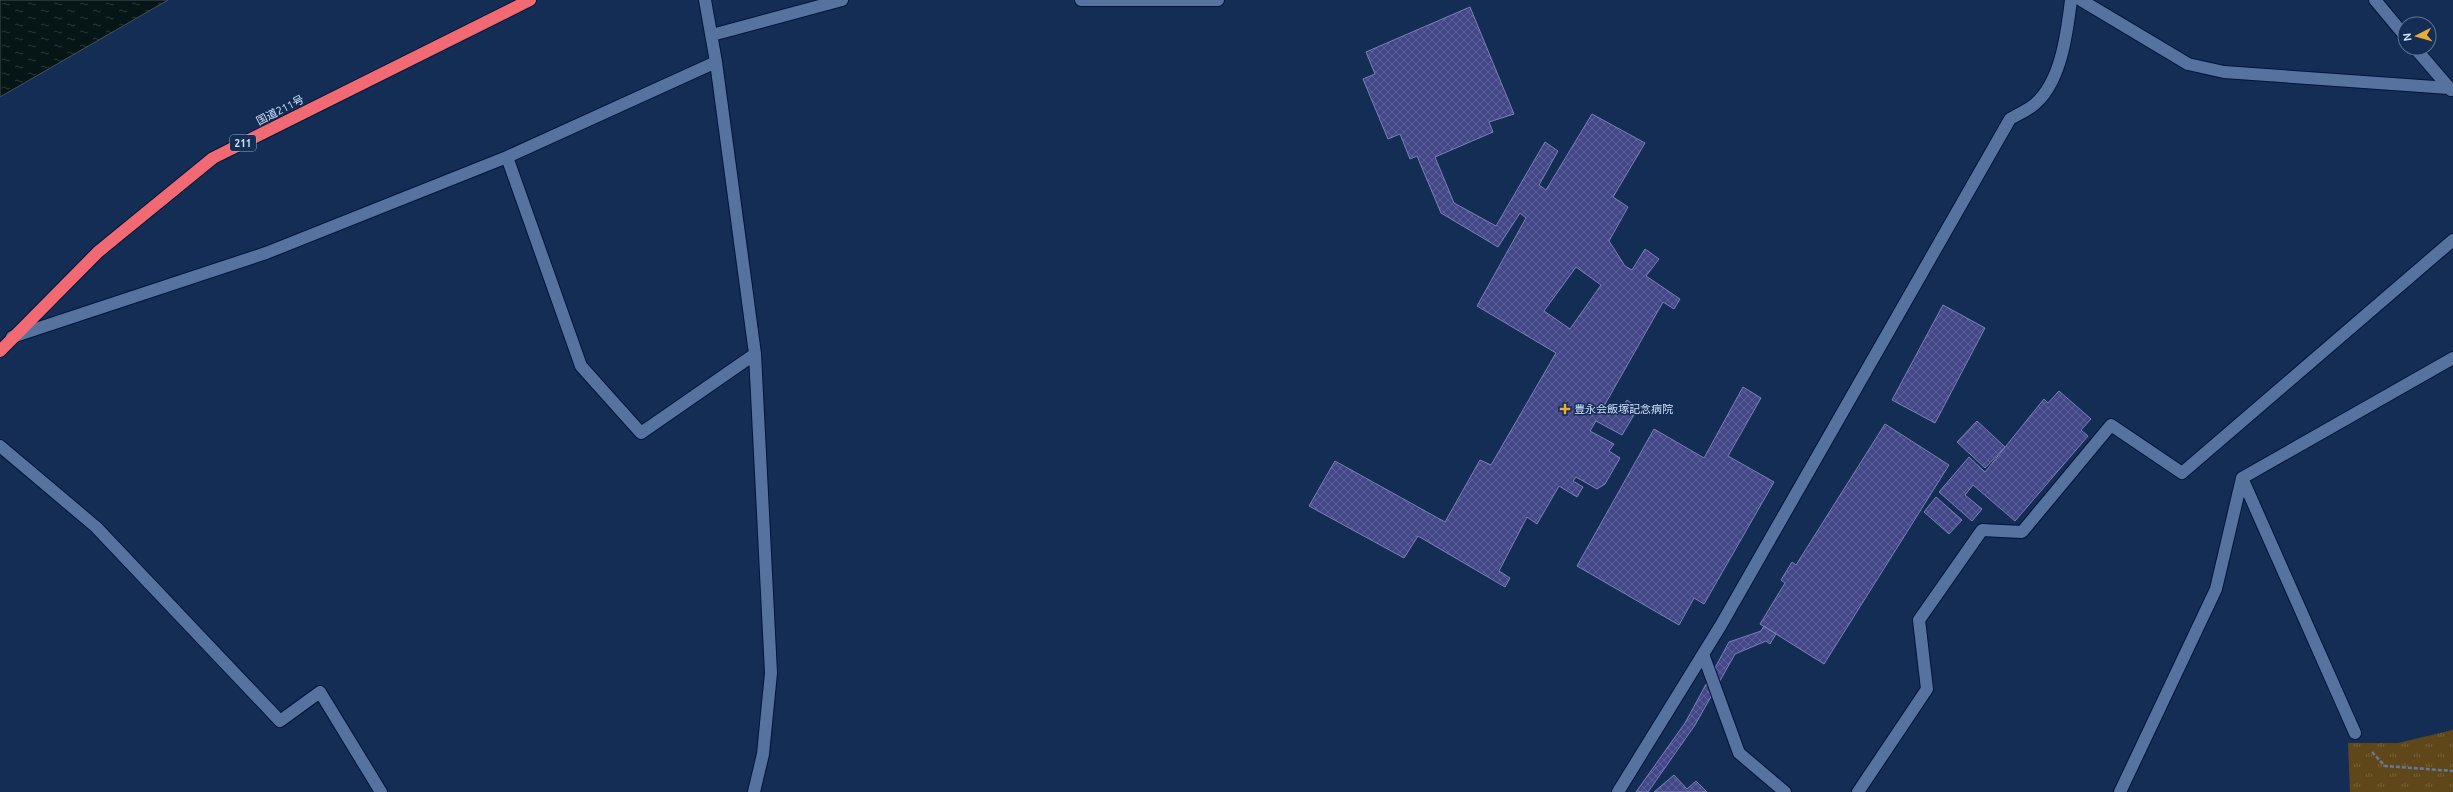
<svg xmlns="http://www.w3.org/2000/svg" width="2453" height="792" font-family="Ubuntu,'Noto Sans JP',sans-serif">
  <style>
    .park { fill: url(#park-tufts) }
    .water { fill: url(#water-ripples); stroke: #43525b }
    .building { fill: url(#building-cross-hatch); stroke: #7b81b5; fill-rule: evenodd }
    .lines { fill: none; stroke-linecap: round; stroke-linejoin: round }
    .minor-casing { stroke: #001439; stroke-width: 14 }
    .highway-casing { stroke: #001439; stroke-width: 14 }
    .path { stroke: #63799b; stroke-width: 2.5; stroke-dasharray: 4 2; stroke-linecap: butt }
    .minor { stroke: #5673a0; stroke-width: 12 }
    .highway { stroke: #f16a73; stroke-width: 12 }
    .poi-dot { fill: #e9ab38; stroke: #132d55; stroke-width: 1.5 }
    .labels { text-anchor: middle; stroke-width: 3; stroke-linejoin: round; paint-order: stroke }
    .shield { fill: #132d55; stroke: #97abc9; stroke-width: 1 }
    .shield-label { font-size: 10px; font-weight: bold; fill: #d0e1fb }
    .street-label { font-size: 11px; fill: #d0e1fb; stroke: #132d55 }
    .poi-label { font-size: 11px; fill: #d0e1fb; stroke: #132d55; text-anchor: start }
  </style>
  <defs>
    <pattern id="park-tufts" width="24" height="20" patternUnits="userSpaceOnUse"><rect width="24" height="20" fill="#60471a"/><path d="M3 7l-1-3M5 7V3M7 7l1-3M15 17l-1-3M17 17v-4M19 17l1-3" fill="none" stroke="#76613c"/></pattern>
    <pattern id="water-ripples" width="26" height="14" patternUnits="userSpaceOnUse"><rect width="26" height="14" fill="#061516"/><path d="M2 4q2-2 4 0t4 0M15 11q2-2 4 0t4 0" fill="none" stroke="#293739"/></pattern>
    <pattern id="building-cross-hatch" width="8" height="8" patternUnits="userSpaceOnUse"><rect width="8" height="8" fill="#434787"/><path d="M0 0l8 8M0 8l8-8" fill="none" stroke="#5d6199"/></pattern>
  </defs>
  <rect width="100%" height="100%" fill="#132d55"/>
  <path class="park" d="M2453,730V792H2350L2348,743H2398Z"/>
  <path class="water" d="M0,0H168L0,97Z"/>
  <path class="building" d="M1470,7L1514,114L1489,122L1493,132L1435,157L1454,203L1496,226L1545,142L1558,151L1539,185L1546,190L1592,114L1645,143L1613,197L1628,207L1609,241L1625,266L1632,270L1645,249L1659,259L1646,276L1680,299L1674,309L1663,302L1604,406L1617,415L1627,400L1638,408L1622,435L1596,421L1590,431L1614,444L1609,451L1620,458L1605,484L1597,489L1576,477L1573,481L1583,487L1577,497L1559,486L1537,524L1527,517L1499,571L1510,578L1505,587L1418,536L1404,558L1309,506L1335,461L1445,522L1480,460L1491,465L1556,353L1477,306L1526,218L1520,213L1498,247L1441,213L1417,156L1410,159L1400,134L1388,139L1363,79L1375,74L1366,52ZM1576,267L1601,285L1570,329L1544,311Z
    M1943,305L1985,328L1935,423L1892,400Z
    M1743,387L1761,398L1728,456L1774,482L1704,604L1694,598L1679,625L1577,566L1654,429L1704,458Z
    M2059,391L2091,419L2081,430L2088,436L2015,521L1973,485L1965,495L1982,509L1972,521L1939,492L1969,457L1985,472L2044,399L2048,403Z
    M1977,421L2005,447L1985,468L1957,442Z
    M1885,424L1949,465L1824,664L1760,624L1785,583L1781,580L1792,562L1796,565Z
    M1936,497L1962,520L1949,534L1924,512Z
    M1764,626L1776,634L1770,644L1766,641L1735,654L1695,725L1648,792H1636L1685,723L1729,642L1761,631Z
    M1674,775L1687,789L1696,781L1707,792H1654Z"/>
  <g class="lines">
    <defs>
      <path id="minor" d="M705,0L716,62L755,354L771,673L763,754L754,792
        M1081,0H1218
        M2081,0L2188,64L2224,72L2449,88
        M2375,0L2405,36
        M712,35L842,0
        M2415,48L2451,90
        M507,157L716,62
        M12,337L266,253L507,157L581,366L641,433L755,354
        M0,446L96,527L280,721L320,692L381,792
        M1703,654L1739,753L1785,792
        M2355,733L2242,478L2453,358
        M1618,792L1721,625L2010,119C2017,115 2025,111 2031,107C2061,86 2067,33 2071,0
        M1858,792L1927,689L1919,620L1982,530L2022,532L2111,425L2182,473L2453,240
        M2120,792L2216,589L2242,478"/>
      <path id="highway" d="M0,351L98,252L213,158L530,0"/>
    </defs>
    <use href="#minor" class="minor-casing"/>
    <use href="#highway" class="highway-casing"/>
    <path class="path" d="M2372,752L2385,766L2453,771"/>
    <use href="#minor" class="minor"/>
    <use href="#highway" class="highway"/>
  </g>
  <path class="poi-dot" d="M1563 403h4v4h4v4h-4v4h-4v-4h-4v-4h4z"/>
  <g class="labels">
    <rect class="shield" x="230" y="135" width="26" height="16" rx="3"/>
    <g class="shield-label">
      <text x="243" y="147">211</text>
    </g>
    <g class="street-label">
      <text transform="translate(280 110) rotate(-27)" y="4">国道211号</text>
    </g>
    <g class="poi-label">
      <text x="1574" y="413">豊永会飯塚記念病院</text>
    </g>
  </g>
  <g transform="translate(2417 36) rotate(264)"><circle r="19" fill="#132d55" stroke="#5f7597"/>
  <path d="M0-3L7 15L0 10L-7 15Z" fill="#e9ab38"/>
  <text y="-6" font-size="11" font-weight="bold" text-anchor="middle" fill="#d0e1fb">N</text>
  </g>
</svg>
